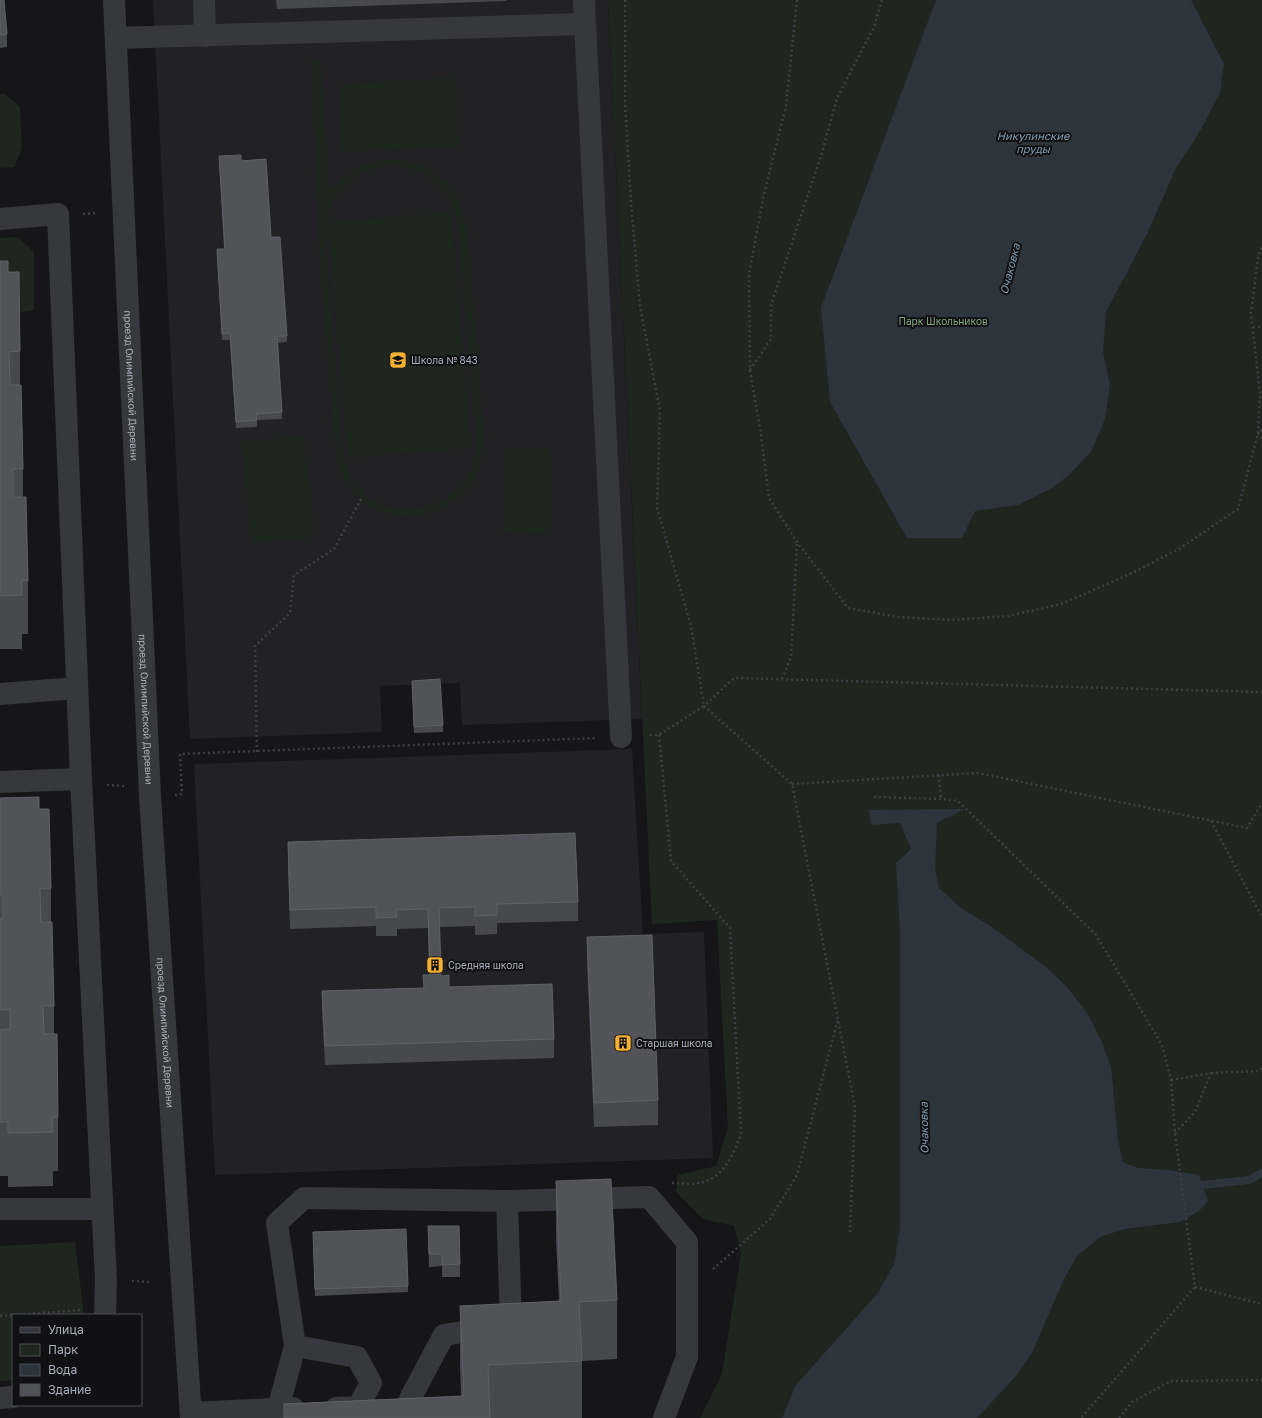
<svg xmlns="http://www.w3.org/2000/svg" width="1262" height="1418" font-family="'Golos Text',sans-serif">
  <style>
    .built { fill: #222225 }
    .green { fill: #1e261f; fill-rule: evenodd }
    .water { fill: #2c353c }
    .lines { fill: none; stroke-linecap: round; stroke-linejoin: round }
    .stream { stroke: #2c353c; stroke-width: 8 }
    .path { stroke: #3d3f44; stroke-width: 2.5; stroke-dasharray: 2 3; stroke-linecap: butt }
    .minor { stroke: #37383d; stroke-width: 22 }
    .wall { fill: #47494d }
    .building { fill: #525359; stroke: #5f6168 }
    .labels { text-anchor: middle; stroke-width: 4; stroke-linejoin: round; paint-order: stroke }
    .park-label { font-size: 10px; fill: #7fa381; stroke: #111113 }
    .poi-label { font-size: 10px; fill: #a8adb8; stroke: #111113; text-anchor: start }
    .street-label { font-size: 10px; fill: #a8adb8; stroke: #111113 }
    .water-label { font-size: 11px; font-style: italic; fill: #7f9bb3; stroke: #111113 }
  </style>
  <rect width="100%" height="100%" fill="#161618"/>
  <path class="built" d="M153,0H608L642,719L462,725L460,683L380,686L382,732L190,739Z
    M632,749L643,934L704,932L713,1158L215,1175L194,764Z"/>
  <path class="green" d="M608,0H1262V1418H700L722,1374L741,1253L734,1226L703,1219L676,1192L678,1175L716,1166L728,1128L717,920L652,924Z
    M311,61H321L328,190C341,181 351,170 366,164C397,152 434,165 453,191C461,202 464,215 467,228L484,436C483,449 483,462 476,474C452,523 380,532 348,485C340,474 337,461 335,448L318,241V200ZM386,166C427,167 450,187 458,227L476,437C475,449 475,462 469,473C446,516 381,524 353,480C347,470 345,460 342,448L325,238C327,197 345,174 386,166Z
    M456,78L459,147L342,152L339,84Z
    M0,94H5L20,107L22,149L14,167L0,168Z
    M451,212L471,448L348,458L328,222Z
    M18,237L34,252V310L0,315V238Z
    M304,436L315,537L251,543L241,442Z
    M506,448L551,449L550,534L504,533Z
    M75,1242L84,1315H13V1380L0,1381V1246Z"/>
  <path class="water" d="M936,0H1191L1224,64L1220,93L1200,131L1176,168L1147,234L1106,312L1103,352L1110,385L1105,419L1091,452L1069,475L1052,488L1018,505L975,511L962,538H907L830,402L821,308Z
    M965,809L937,823L935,870L939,888L962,909L989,925L1046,967L1067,987L1088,1014L1101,1040L1111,1067L1118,1140L1123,1162L1138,1168L1169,1170L1199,1175L1208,1201L1199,1211L1180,1222L1124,1229L1100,1237L1077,1256L1063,1281L1032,1353L1017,1375L977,1418H782L796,1385L878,1293L894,1264L900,1228V932L896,863L911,849L900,823L871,825L869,810Z"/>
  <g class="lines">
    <path class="stream" d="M1193,1186L1249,1180L1262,1173"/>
    <path class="path" d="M625,0V103L631,203L640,306L660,411L657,508L691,626L704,706L659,735H647
      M797,0L786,106L764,194L749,274L750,371L761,434L769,498L797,542L848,608L898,617L952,620L1008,616L1061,604L1128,575L1179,549L1238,509L1258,433L1260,393L1251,313L1258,258L1262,246
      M83,214L98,213
      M1253,327H1262
      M750,370L771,339V305L821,156L837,98L874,27L882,0
      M1262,430L1258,433L1262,439
      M782,679L791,657L797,543
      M659,735L671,861L730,928L741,1134C734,1153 725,1175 704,1182C695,1185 680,1183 670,1183
      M257,752L255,646L290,613L294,575L334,549L361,499
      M939,775L941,799
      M792,784L978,773L1247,828L1262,803
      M107,785L124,786
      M175,795L182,794L180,754L596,738
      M874,797L941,799L958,801L1096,935L1162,1045L1171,1080L1175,1133L1195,1287L1081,1418
      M1211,821L1262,917
      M1211,1073L1259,1071L1262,1068
      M1171,1080L1211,1073L1195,1112L1175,1133
      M850,1232L855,1107L792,784L704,706L734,678L1262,692
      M713,1269L770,1219L797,1175L838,1019
      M132,1281L151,1282
      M1195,1287L1262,1304
      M13,1315L80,1310
      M0,1316L13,1315
      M1119,1418L1132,1402L1171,1381L1262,1380"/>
    <g class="minor">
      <path id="s1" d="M114,0L150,796L191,1418"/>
      <path d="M204,0L205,36"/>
      <path d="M584,0L585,24"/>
      <path d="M116,38L585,24L621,737"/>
      <path d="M0,219L58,214L81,779L106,1280L105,1315"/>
      <path d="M0,694L77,688"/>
      <path d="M0,782L81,779"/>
      <path d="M0,1209H102"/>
      <path d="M295,1346L357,1357L371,1383L358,1407L336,1408"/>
      <path d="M0,1398L13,1397"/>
      <path d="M410,1399L444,1335L511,1324L507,1201"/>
      <path d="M278,1409L295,1346L277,1223L304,1198L507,1201L649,1197L687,1242V1357L664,1418"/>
      <path d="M191,1413L293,1408"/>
    </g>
  </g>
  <path class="wall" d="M0,0L7,34V47L0,48Z
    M276,0H506V1L277,9Z
    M219,156L241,161L271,237L287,336V342L278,343L282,419L257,420V427L236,428L230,340H222L217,256V249H224Z
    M0,261L8,272L20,351V385L23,469V497L28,581V634H22V649H0Z
    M412,681L443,725V732L414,733Z
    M0,798L39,809L51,888V922L54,1006V1034L58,1117V1171H53V1186L8,1187V1176H0Z
    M288,842L578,902V921L497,923V934L475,935V926L440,927L441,976L449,987L554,1039V1058L325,1065L322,1010V991L423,988L429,975L428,928L397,929V936H376V926L290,929L288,861Z
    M587,937L658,1100V1125L594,1127L587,961Z
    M556,1181L617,1300V1359L582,1361V1418H284V1404L461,1396L460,1365V1306L559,1301L556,1240Z
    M428,1226L460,1264V1277H442V1266L429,1267Z
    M313,1238L408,1286V1292L315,1296Z"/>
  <path class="building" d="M0,0H4L7,34L0,35Z
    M241,155V161L266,159L271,237H280L287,336H277L282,412L256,414L257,420L236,422L230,333L222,334L217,249H225L219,156Z
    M0,261H8V272H19L20,351L9,352L10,385H21L23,469H13V497H26L28,581L22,580V595L0,596Z
    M440,679L443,725L414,727L412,681Z
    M39,797V809H49L51,888L40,889L41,922H52L54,1006H43L44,1034H57L58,1117L52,1118L53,1132L8,1133V1122H0V1030L10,1029V1009L0,1010V919H3V895H0V798Z
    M575,833L578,902L497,904V915L475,916V907L439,908L441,976L449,975V987L552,984L554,1039L325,1046L322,991L424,988L423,975H430L428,909L396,910L397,917L376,918V907L290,910L288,842Z
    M652,935L658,1100L594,1103L587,937Z
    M611,1179L617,1300L579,1302L582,1361L488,1365L490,1418H284V1404L464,1396L460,1306L561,1301L556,1181Z
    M428,1226H459L460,1264L442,1265V1254H429Z
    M406,1229L408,1286L315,1289L313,1232Z"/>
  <defs>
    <symbol id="school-square" viewBox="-11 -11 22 22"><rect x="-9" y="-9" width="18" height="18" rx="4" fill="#f2b134" stroke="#111113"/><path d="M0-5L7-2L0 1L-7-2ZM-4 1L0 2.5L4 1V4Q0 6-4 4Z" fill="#111"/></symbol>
    <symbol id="building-square" viewBox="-11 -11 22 22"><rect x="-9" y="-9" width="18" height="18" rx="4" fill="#f2b134" stroke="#111113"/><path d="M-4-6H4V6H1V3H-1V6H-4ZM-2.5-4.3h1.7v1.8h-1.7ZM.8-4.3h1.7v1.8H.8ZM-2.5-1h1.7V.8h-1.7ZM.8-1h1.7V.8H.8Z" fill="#111"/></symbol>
  </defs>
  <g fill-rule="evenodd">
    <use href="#school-square" x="388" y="350" width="20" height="20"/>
    <use href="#building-square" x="425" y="955" width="20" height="20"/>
    <use href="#building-square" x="613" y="1033" width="20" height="20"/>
  </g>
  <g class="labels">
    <g class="park-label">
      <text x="943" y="325">Парк Школьников</text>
    </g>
    <g class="poi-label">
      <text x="411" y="364">Школа № 843</text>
      <text x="448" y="969">Средняя школа</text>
      <text x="636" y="1047">Старшая школа</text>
    </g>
    <g class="street-label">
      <text dy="4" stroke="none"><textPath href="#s1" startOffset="386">проезд Олимпийской Деревни</textPath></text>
      <text dy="4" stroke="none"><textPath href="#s1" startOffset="710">проезд Олимпийской Деревни</textPath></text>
      <text dy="4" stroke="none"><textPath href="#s1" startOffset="1034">проезд Олимпийской Деревни</textPath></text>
    </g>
    <g class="water-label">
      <text x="1033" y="140">Никулинские<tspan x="1033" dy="13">пруды</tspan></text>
      <text transform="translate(1010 269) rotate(-76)" y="4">Очаковка</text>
      <text transform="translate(924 1128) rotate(-91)" y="4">Очаковка</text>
    </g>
  </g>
  <rect x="12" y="1314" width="130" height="92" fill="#111113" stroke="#4d4f55"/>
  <rect x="20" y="1327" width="20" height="6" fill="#37383d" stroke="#4d4f55"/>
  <text x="48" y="1334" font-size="12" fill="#a8adb8">Улица</text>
  <rect x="20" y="1344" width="20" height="12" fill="#1e261f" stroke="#4d4f55"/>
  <text x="48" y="1354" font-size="12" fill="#a8adb8">Парк</text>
  <rect x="20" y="1364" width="20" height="12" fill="#2c353c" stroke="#4d4f55"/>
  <text x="48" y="1374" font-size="12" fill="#a8adb8">Вода</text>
  <rect x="20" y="1384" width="20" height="12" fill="#525359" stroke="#4d4f55"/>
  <text x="48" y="1394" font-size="12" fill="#a8adb8">Здание</text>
</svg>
